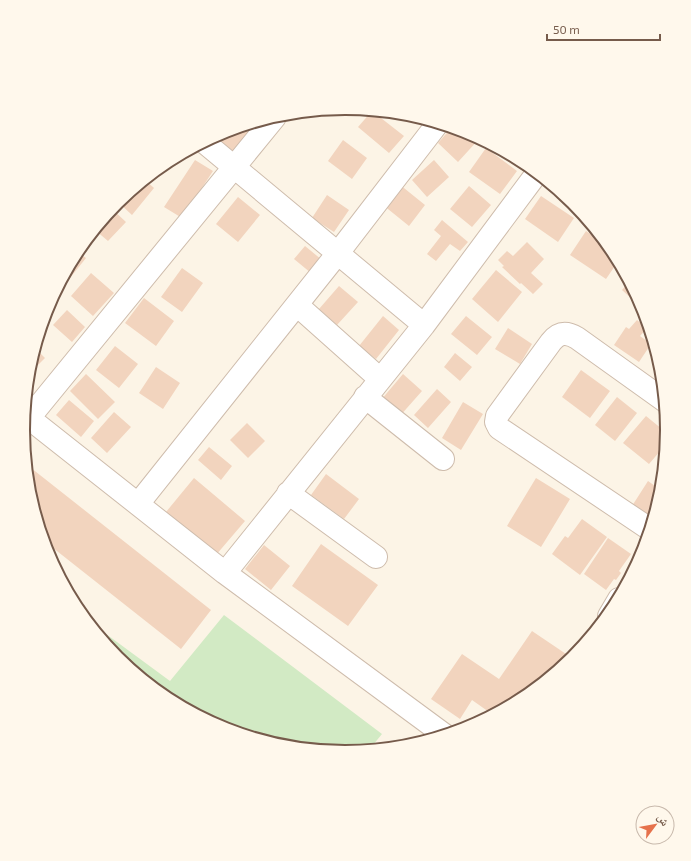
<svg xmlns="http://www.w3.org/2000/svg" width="691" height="861" font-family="'Exo 2','Noto Naskh Arabic',sans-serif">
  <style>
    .green { fill: #d2eac4 }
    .building { fill: #f2d4be }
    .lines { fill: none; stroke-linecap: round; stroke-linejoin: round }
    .minor-casing { stroke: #cebcac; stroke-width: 24 }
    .minor { stroke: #fff; stroke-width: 22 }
    .rim { fill: none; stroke: #765b4b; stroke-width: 2 }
  </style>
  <rect width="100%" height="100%" fill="#fcf4e6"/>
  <path class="green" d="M224,615L382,734L368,751L345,753L282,747L222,728L166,699L117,658L83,617L170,681Z"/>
  <path class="building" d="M372,111L404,136L389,153L358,127Z
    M263,120L236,154L215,136L222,132Z
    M452,127L469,133L479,139L458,162L438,143Z
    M343,140L367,158L352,179L328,161Z
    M486,148L517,171L500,194L469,172Z
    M195,160L213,171L182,218L164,207Z
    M434,160L449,177L427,197L412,180Z
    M170,161L158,175L154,172L167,162Z
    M145,180L154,188L132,215L118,202Z
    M399,184L425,205L409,226L383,205Z
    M469,186L491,205L472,227L450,209Z
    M327,195L349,210L334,232L312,218Z
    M541,196L574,218L558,242L525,219Z
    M238,197L260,215L238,242L216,224Z
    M112,209L126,222L108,241L95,230Z
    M442,220L468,242L460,251L450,244L436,261L427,254L441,236L434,230Z
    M586,231L612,249L619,260L606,279L570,255Z
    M527,242L544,259L531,273L543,284L533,294L521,283L520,284L502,267L504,266L498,260L507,251L513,256Z
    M305,246L322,260L311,273L294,259Z
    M77,252L86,258L66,283L62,280Z
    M182,268L203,283L182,312L161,297Z
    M496,270L522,292L498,322L472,299Z
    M91,273L114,293L93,316L71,296Z
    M630,281L644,307V310L622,290Z
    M339,286L358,302L337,325L319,309Z
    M58,288L60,290L52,301L51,300Z
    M144,298L174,321L156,346L125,323Z
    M67,310L85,327L72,342L53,325Z
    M383,316L399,330L376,359L359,346Z
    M466,316L492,337L477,355L451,334Z
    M637,320L647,328L640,336L651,344L639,362L614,345L626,327L629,329Z
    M508,328L532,344L520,364L495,349Z
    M115,346L138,364L119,388L96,370Z
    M35,348L45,358L29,374V367Z
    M455,353L472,367L460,381L444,367Z
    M156,367L180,383L163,409L139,393Z
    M662,369V373L664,392L652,383Z
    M581,370L610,391L590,418L562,397Z
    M86,374L115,402L98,419L70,391Z
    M403,374L422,391L399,417L381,400Z
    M437,389L451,402L428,428L414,415Z
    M617,397L637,413L615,441L595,425Z
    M69,400L94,421L81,437L56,415Z
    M463,402L483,414L461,450L442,438Z
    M114,412L131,427L107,453L91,438Z
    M646,416L668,434L667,443L649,464L623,443Z
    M247,423L265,441L248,458L230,440Z
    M209,447L232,466L221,480L198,460Z
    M26,464L211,610L181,649L43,540L29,493Z
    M326,474L359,499L344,519L311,495Z
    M194,478L245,521L216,555L166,512Z
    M536,478L570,499L541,547L507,526Z
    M648,481L662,491L654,520L632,506Z
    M582,519L607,537L580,575L552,554L565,536L568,538Z
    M608,538L631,554L619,571L621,573L616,580L614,579L606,590L584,574Z
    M321,544L378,585L348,626L292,586Z
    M264,545L290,566L271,590L245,569Z
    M532,631L572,658L570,661L524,699L498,713L492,709L489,712L472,700L460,719L431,699L462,654L499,679Z
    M403,739L412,746L396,748Z"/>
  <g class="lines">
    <defs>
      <path id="minor" d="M204,142L424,325
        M297,305L380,379
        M365,397L443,459
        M25,415L225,573L446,736
        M29,418L275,117
        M288,493L376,557
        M138,504L338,253L438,123
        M651,530L499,428L496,422L497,416L551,342C559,332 567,332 577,338L665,401
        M225,573L424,325L537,173
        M609,616L619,599"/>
    </defs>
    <use href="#minor" class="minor-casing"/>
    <use href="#minor" class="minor"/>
  </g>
  <path d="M0 0H691V861H0ZM30 430a315 315 0 1 1 630 0a315 315 0 1 1-630 0Z" fill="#fff8ec" fill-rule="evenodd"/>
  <path class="rim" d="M30 430a315 315 0 1 1 630 0a315 315 0 1 1-630 0Z"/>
  <g transform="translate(655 825) rotate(58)"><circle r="19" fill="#fff8ec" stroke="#c8b9ac"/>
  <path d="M0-3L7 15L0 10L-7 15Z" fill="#e6724c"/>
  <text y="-6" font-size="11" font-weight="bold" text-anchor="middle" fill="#765b4b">ش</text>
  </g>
  <path d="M547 34v6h113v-6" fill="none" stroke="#765b4b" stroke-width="2"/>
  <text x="553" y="34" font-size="12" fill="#765b4b" stroke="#fff8ec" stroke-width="3" paint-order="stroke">50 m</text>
</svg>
